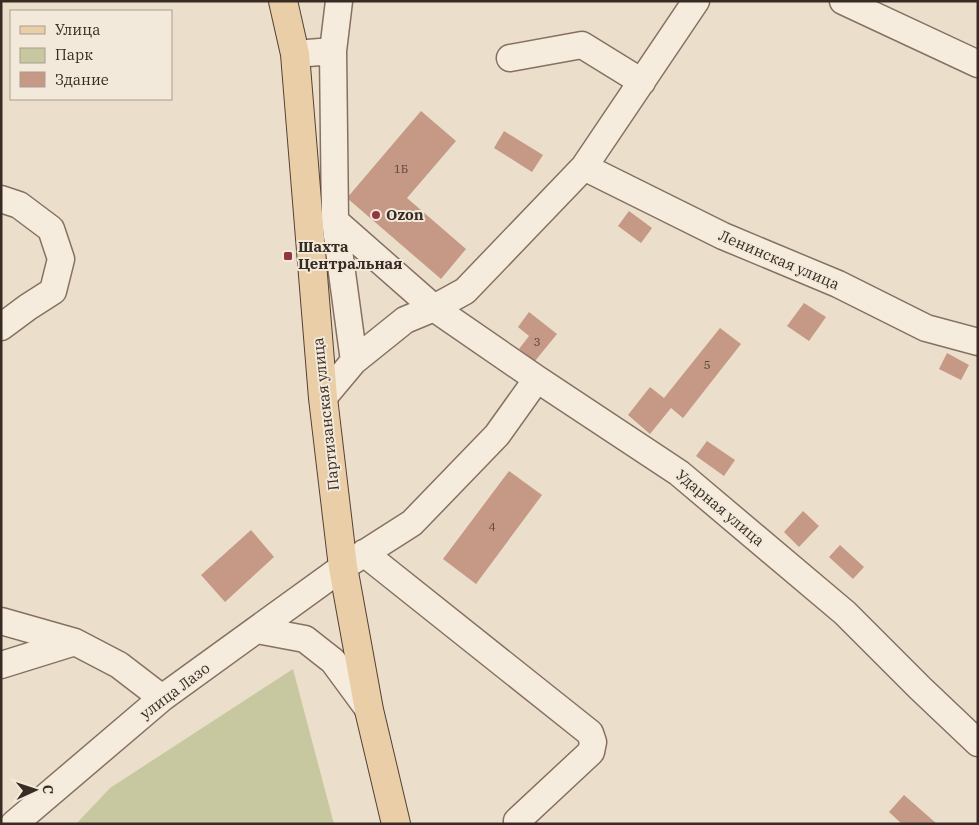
<svg xmlns="http://www.w3.org/2000/svg" width="979" height="825" font-family="'IBM Plex Serif',serif">
  <style>
    .green { fill: #c8c8a0 }
    .building { fill: #c59986 }
    .lines { fill: none; stroke-linecap: round; stroke-linejoin: round }
    .minor-casing { stroke: #867161; stroke-width: 29 }
    .major-casing { stroke: #554034; stroke-width: 30 }
    .minor { stroke: #f6ecde; stroke-width: 26 }
    .major { stroke: #e9cea8; stroke-width: 28 }
    .poi-dot { fill: #8f3742; stroke: #f3e9da; stroke-width: 2 }
    .labels { text-anchor: middle; stroke-width: 4; stroke-linejoin: round; paint-order: stroke }
    .number-label { font-size: 12px; fill: #5b463c }
    .poi-label { font-size: 15px; font-weight: bold; fill: #382b23; stroke: #f3e9da; text-anchor: start }
    .street-label { font-size: 15px; fill: #382b23; stroke: #f3e9da }
  </style>
  <rect width="100%" height="100%" fill="#ebdecb"/>
  <path class="green" d="M293,669L334,824H76L110,788Z"/>
  <path class="building" d="M421,111L456,141L407,198L466,249L441,279L347,198Z
    M504,131L543,155L532,172L494,148Z
    M629,211L652,228L641,243L618,226Z
    M804,303L826,317L809,341L787,326Z
    M529,312L557,334L535,361L519,349L529,336L518,327Z
    M720,328L741,344L683,418L671,408L650,434L628,415L650,387L664,398Z
    M947,353L969,365L961,380L939,369Z
    M707,441L735,460L724,476L696,456Z
    M509,471L542,495L476,584L443,559Z
    M803,511L819,526L799,547L784,532Z
    M251,530L274,557L225,602L201,575Z
    M840,545L864,567L853,579L829,557Z
    M904,795L937,824H902L889,812Z"/>
  <g class="lines">
    <defs>
      <path id="minor" d="M843,1L978,64
        M333,51L335,221L354,361
        M295,54L333,51L339,1
        M510,58L582,45L642,82
        M584,167L723,236L838,284L926,328L978,342
        M1,199L19,205L51,229L61,259L53,291L28,307L1,327
        M335,221L434,308L537,379L679,473L845,613L920,688L978,743
        M323,398L354,361L405,320L434,308L465,291L584,167L696,1
        M364,553L590,733L593,742L591,752L517,821
        M1,621L75,642L119,665L162,698
        M257,630L305,639L333,661L369,710
        M1,665L75,642
        M14,824L162,698L343,567L412,523L497,435L537,379"/>
      <path id="major" d="M283,1L295,54L323,398L343,567L369,710L396,824"/>
    </defs>
    <use href="#minor" class="minor-casing"/>
    <use href="#major" class="major-casing"/>
    <use href="#minor" class="minor"/>
    <use href="#major" class="major"/>
  </g>
  <g class="poi-dot">
    <circle cx="376" cy="215" r="5"/>
    <rect x="283" y="251" width="10" height="10" rx="2.5"/>
  </g>
  <g class="labels">
    <g class="number-label">
      <text x="401" y="173">1Б</text>
      <text x="537" y="346">3</text>
      <text x="707" y="369">5</text>
      <text x="492" y="531">4</text>
    </g>
    <g class="poi-label">
      <text x="386" y="220">Ozon</text>
      <text x="298" y="252">Шахта<tspan x="298" dy="17">Центральная</tspan></text>
    </g>
    <g class="street-label">
      <text transform="translate(779 260) rotate(23)" y="5">Ленинская улица</text>
      <text transform="translate(326 414) rotate(-96)" y="5">Партизанская улица</text>
      <text transform="translate(720 508) rotate(40)" y="5">Ударная улица</text>
      <text transform="translate(175 691) rotate(-37)" y="5">улица Лазо</text>
    </g>
  </g>
  <rect width="979" height="825" fill="none" stroke="#382b23" stroke-width="5"/>
  <rect x="10" y="10" width="162" height="90" fill="#f3e9da" stroke="#a89d91"/>
  <rect x="20" y="26" width="25" height="8" fill="#e9cea8" stroke="#a89d91"/>
  <text x="55" y="35" font-size="15" fill="#382b23">Улица</text>
  <rect x="20" y="48" width="25" height="15" fill="#c8c8a0" stroke="#a89d91"/>
  <text x="55" y="60" font-size="15" fill="#382b23">Парк</text>
  <rect x="20" y="72" width="25" height="15" fill="#c59986" stroke="#a89d91"/>
  <text x="55" y="85" font-size="15" fill="#382b23">Здание</text>
  <g transform="translate(35 790) rotate(87)" stroke="#f3e9da" stroke-width="4" paint-order="stroke">
  <path d="M0-4L9 19L0 12L-9 19Z" fill="#382b23"/>
  <text y="-8" font-size="14" font-weight="bold" text-anchor="middle" fill="#382b23">С</text>
  </g>
</svg>
